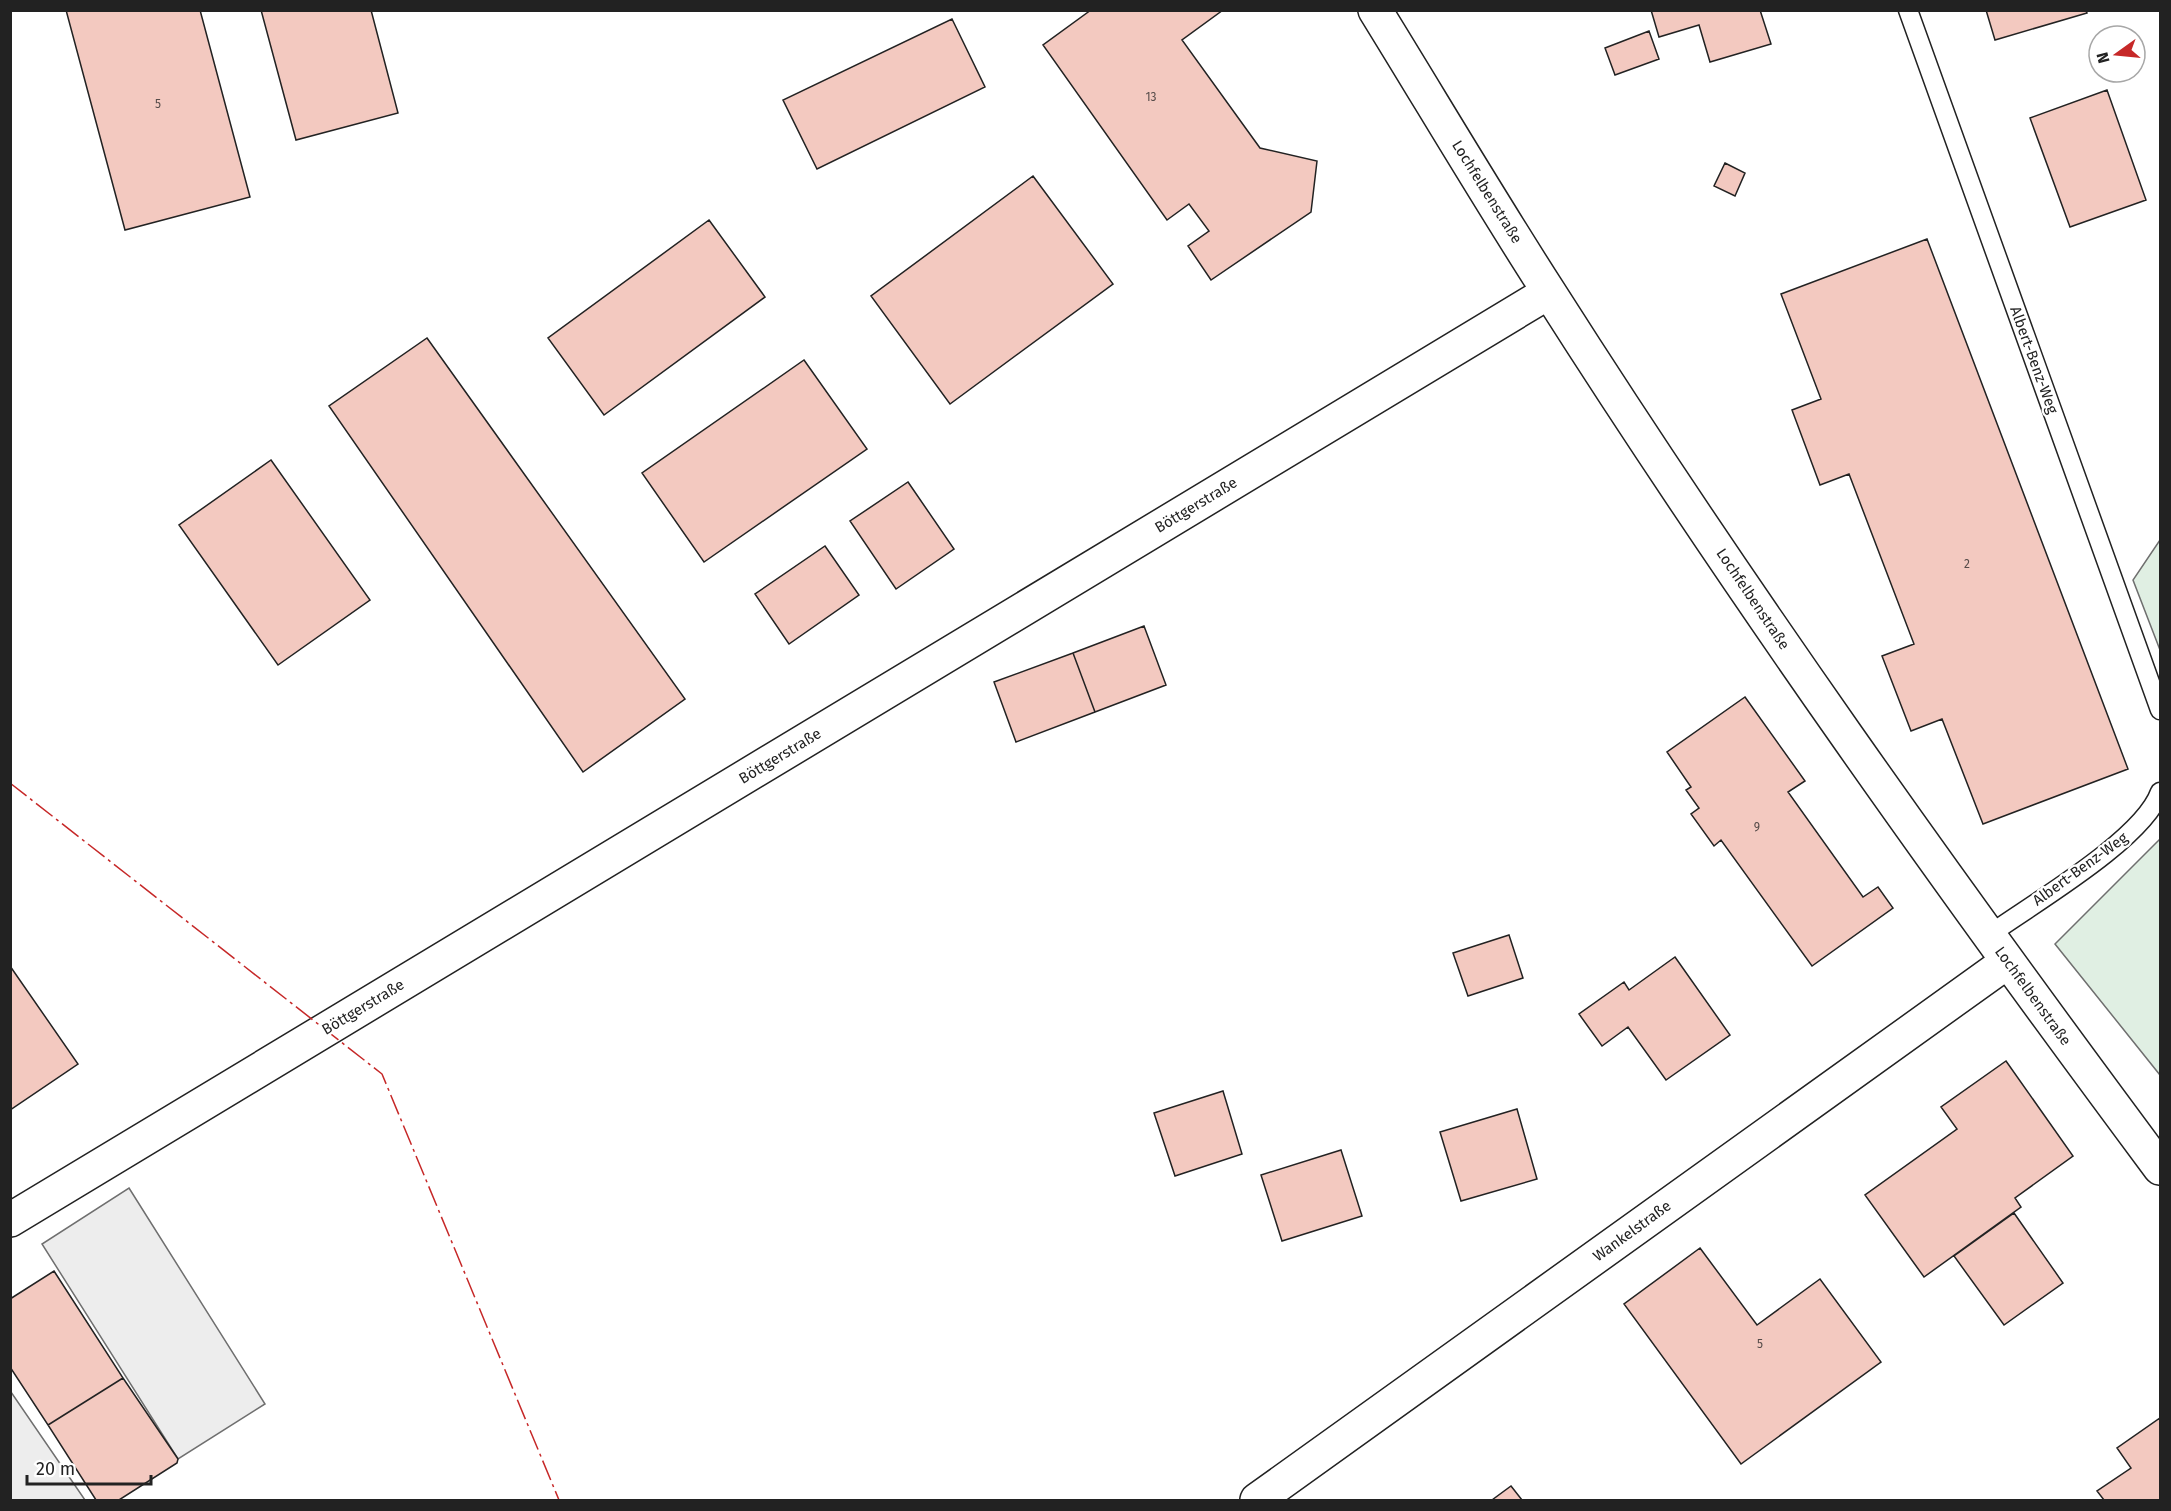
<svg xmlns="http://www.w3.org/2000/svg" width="2171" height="1511" font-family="'Fira Sans',sans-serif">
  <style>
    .green { fill: #e0efe3; stroke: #6f6f6f; stroke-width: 1.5 }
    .parking { fill: #ededed; stroke: #6f6f6f; stroke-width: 1.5 }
    .building { fill: #f3c9c0; stroke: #222; stroke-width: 1.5 }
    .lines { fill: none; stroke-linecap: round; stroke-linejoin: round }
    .lane-casing { stroke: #222; stroke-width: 21 }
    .street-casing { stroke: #222; stroke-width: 36 }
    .lane { stroke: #fff; stroke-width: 18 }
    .street { stroke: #fff; stroke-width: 33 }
    .power { stroke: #c62828; stroke-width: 1.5; stroke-dasharray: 21 4.5 3 4.5; stroke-linecap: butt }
    .labels { text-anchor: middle; stroke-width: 4.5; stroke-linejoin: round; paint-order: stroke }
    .number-label { font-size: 12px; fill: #564c4a }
    .street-label { font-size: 15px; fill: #222; stroke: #fff }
  </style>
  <rect width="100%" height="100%" fill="#fff"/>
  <path class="green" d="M2160,540V650L2133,580Z
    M2160,839V1075L2055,944Z"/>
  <path class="parking" d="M129,1188L265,1404L178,1459L42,1244Z
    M10,1392H11L85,1500H11Z"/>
  <path class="building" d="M66,10H200L250,197L125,230Z
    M261,10H371L398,113L296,140Z
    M1091,10H1223L1182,40L1260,148L1317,161L1311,212L1211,280L1188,246L1209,231L1189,204L1167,220L1043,45Z
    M1651,10H1760L1771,44L1710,62L1699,25L1659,37Z
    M1986,10H2086L2087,13L1995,40Z
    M952,19L985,87L817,169L783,100Z
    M1649,31L1659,59L1615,75L1605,48Z
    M2107,90L2146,200L2070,227L2030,118Z
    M1725,163L1745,173L1735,196L1714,186Z
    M1033,176L1113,284L950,404L871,296Z
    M709,220L765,297L604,415L548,338Z
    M1927,239L2128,769L1983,824L1942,719L1911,731L1882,656L1914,644L1849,474L1820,485L1792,410L1821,399L1781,294Z
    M427,338L685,699L583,772L329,406Z
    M804,360L867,449L704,562L642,473Z
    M271,460L370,600L278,665L179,525Z
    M908,482L954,549L896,589L850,521Z
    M825,546L859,595L789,644L755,594Z
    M1144,626L1166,685L1095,712L1073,653Z
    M1073,653L1095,712L1016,742L994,682Z
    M1745,697L1805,781L1788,792L1863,897L1878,887L1893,908L1812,966L1721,840L1714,846L1691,814L1699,808L1686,790L1691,787L1667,752Z
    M1509,935L1523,978L1468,996L1453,953Z
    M1675,957L1730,1035L1666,1080L1628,1027L1602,1046L1579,1014L1624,982L1629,990Z
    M10,966L78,1064L10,1110Z
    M2006,1061L2073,1156L2015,1198L2021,1207L1924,1277L1865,1195L1957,1129L1941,1107Z
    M1223,1091L1242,1154L1175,1176L1154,1113Z
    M1517,1109L1537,1179L1461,1201L1440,1132Z
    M1341,1150L1362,1216L1282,1241L1261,1175Z
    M2014,1213L2063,1283L2004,1325L1954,1256Z
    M1700,1248L1757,1325L1820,1279L1881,1362L1741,1464L1624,1304Z
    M54,1271L123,1378L48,1425L10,1367V1299Z
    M123,1378L178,1459L177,1463L119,1500H96L48,1425Z
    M2160,1418V1500H2104L2097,1491L2131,1468L2117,1448Z
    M1511,1486L1522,1500H1492Z"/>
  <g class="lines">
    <defs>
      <path id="lane" d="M1908,10L2160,710
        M1989,935C2032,904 2143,840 2160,792"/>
      <path id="street" d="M1375,10C1433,104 1489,199 1549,292C1740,592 1948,883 2160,1168
        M10,1220L1549,292
        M1257,1500L2007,962"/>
    </defs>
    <use href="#lane" class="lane-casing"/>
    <use href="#street" class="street-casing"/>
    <use href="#lane" class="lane"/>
    <use href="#street" class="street"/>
    <path class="power" d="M10,783L382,1074L559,1500"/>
  </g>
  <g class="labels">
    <g class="number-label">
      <text x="1151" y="101">13</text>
      <text x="158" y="108">5</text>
      <text x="1967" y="568">2</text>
      <text x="1757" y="831">9</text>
      <text x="1760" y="1348">5</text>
    </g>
    <g class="street-label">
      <text transform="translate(1487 192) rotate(58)" y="5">Lochfelbenstraße</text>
      <text transform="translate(2034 360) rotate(70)" y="5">Albert-Benz-Weg</text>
      <text transform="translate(1196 505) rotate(-31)" y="5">Böttgerstraße</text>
      <text transform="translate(1753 599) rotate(56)" y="5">Lochfelbenstraße</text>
      <text transform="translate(780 756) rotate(-31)" y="5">Böttgerstraße</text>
      <text transform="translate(2080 869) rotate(-36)" y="5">Albert-Benz-Weg</text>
      <text transform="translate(2033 996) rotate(54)" y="5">Lochfelbenstraße</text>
      <text transform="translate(363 1007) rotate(-31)" y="5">Böttgerstraße</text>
      <text transform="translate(1632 1231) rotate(-36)" y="5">Wankelstraße</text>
    </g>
  </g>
  <rect width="2171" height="1511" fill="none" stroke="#222222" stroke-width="24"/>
  <g transform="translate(2117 54) rotate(255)"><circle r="28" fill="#ffffff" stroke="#a7a7a7" stroke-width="1.5"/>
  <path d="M0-4.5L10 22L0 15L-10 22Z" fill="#c62828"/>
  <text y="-9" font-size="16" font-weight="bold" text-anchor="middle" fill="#222222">N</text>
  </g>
  <path d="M27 1475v9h124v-9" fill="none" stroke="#222222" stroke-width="3"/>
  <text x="36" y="1475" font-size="18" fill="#222222" stroke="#ffffff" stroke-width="4.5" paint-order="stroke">20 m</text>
</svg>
